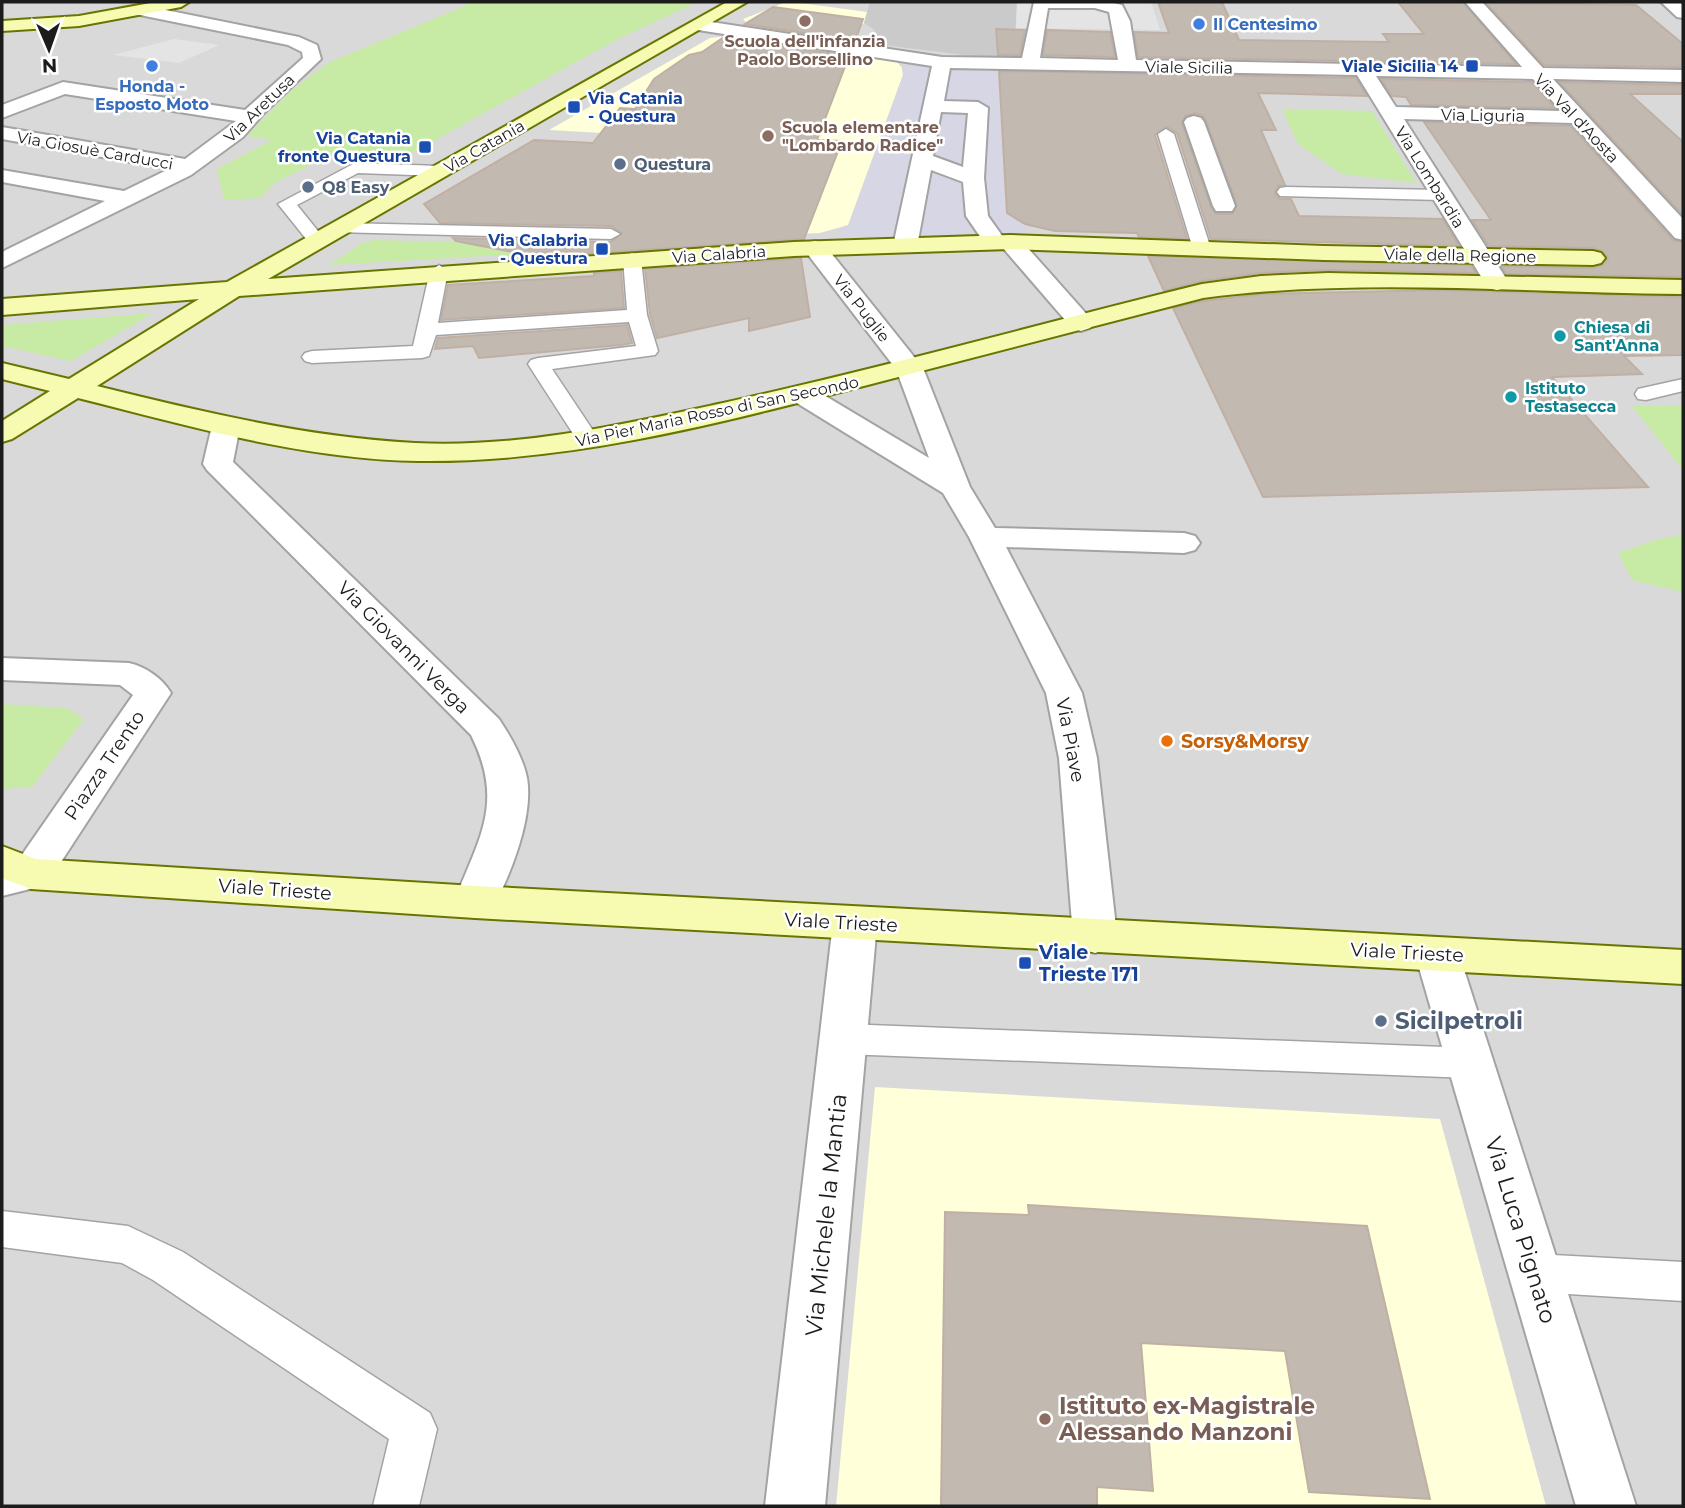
<svg xmlns="http://www.w3.org/2000/svg" width="1685" height="1508" font-family="Montserrat,sans-serif">
  <style>
    .residential { fill: #dad9d9 }
    .education { fill: #ffffda }
    .religious { fill: #cacaca }
    .grass { fill: #c7eba5 }
    .parking { fill: #e4e4e4 }
    .plaza { fill: #d6d6e4 }
    .building { fill: #c2b9b1; stroke: #c0b0a3; stroke-width: 2; fill-rule: evenodd }
    .lines { fill: none; stroke-linecap: round; stroke-linejoin: round }
    .lane-casing { stroke: #a3a3a3; stroke-width: 3 }
    .street-casing { stroke: #a3a3a3; stroke-width: 4 }
    .secondary-casing { stroke: #687601; stroke-width: 4 }
    .lane { fill: #fff; fill-rule: evenodd }
    .street { fill: #fff; fill-rule: evenodd }
    .secondary { fill: #f7fbb2; fill-rule: evenodd }
    .education-dot { fill: #8d6e63; stroke: #fff; stroke-width: 2.5 }
    .shop-dot { fill: #3f7fe0; stroke: #fff; stroke-width: 2.5 }
    .transit-dot { fill: #1a4fb4; stroke: #fff; stroke-width: 2.5 }
    .service-dot { fill: #5c6f8a; stroke: #fff; stroke-width: 2.5 }
    .culture-dot { fill: #0f9aa8; stroke: #fff; stroke-width: 2.5 }
    .food-dot { fill: #e8710a; stroke: #fff; stroke-width: 2.5 }
    .labels { text-anchor: middle; stroke-width: 5; stroke-linejoin: round; paint-order: stroke }
    .far-shop-label { font-size: 16px; font-weight: bold; fill: #366cbe; stroke: #fff; text-anchor: start }
    .far-education-label { font-size: 16px; font-weight: bold; fill: #785e54; stroke: #fff }
    .far-transit-label { font-size: 16px; font-weight: bold; fill: #164399; stroke: #fff; text-anchor: end }
    .far-street-label { font-size: 16px; fill: #1c1c1c; stroke: #fff }
    .far-service-label { font-size: 16px; font-weight: bold; fill: #4e5e75; stroke: #fff; text-anchor: start }
    .far-culture-label { font-size: 16px; font-weight: bold; fill: #0d838f; stroke: #fff; text-anchor: start }
    .street-label { font-size: 19px; fill: #1c1c1c; stroke: #fff }
    .food-label { font-size: 19px; font-weight: bold; fill: #c56008; stroke: #fff; text-anchor: start }
    .transit-label { font-size: 19px; font-weight: bold; fill: #164399; stroke: #fff; text-anchor: start }
    .near-service-label { font-size: 23px; font-weight: bold; fill: #4e5e75; stroke: #fff; text-anchor: start }
    .near-street-label { font-size: 23px; fill: #1c1c1c; stroke: #fff }
    .near-education-label { font-size: 23px; font-weight: bold; fill: #785e54; stroke: #fff; text-anchor: start }
  </style>
  <rect width="100%" height="100%" fill="#eeeae1"/>
  <path class="residential" d="M2,2H1683V1506H2Z"/>
  <path class="education" d="M786,2H793L867,12L864,23L842,37L748,25L743,19Z
    M735,35L887,58L898,63L902,68L903,75L848,225L820,233L685,240L760,142L549,130L710,38Z
    M875,1087L1440,1119L1546,1506H836Z"/>
  <path class="religious" d="M870,2H1017L1014,53L1004,58L980,57L868,43L875,30L864,23Z"/>
  <path class="grass" d="M474,2H698L620,38L397,161L339,151L274,183L260,198L224,200L217,169L272,140L247,136L292,90L328,63Z
    M1282,109L1372,111L1416,183L1342,174L1298,144Z
    M374,240L579,245L576,251L329,265L360,244Z
    M1324,253L1683,261V288L1349,280L1325,267L1322,260Z
    M153,313L71,361L2,346V325Z
    M1683,405V470L1632,406Z
    M1683,535V592L1632,580L1618,553L1659,539Z
    M2,704L67,708L84,719L32,787L2,789Z"/>
  <path class="parking" d="M1017,2H1151L1160,30L1016,28Z
    M174,39L219,45L179,63L113,55Z"/>
  <path class="plaza" d="M910,57L998,63L1007,211L1025,224L1028,243L849,247L837,230L849,225L903,75L902,68Z"/>
  <path class="building" d="M1158,2H1222L1239,40L1389,42L1383,34H1424L1398,2H1463L1516,64L1138,57L1134,32L1169,33Z
    M1486,3L1636,5L1683,44V67L1544,65Z
    M773,7L863,19L855,41L745,24Z
    M996,29L1025,30L1020,55H998Z
    M1047,30L1110,32L1115,57L1043,55Z
    M724,37L849,56L817,140L842,141L804,239L539,257L456,241L453,238L611,242L622,233L611,226L440,223L424,204L534,140L593,143L620,108L635,109L654,79L689,55L702,52Z
    M999,71L1356,78L1367,96L1258,93L1276,130H1261L1285,185L1278,186L1275,194L1280,199H1291L1299,216L1443,219L1459,246L1211,239L1177,133L1167,127L1155,135L1187,239L1139,237L1137,233L1055,231L1025,224L1007,213ZM1195,113L1202,115L1206,121L1237,205L1232,214H1216L1211,207L1182,123L1185,116Z
    M1381,79L1532,82L1555,108L1411,105L1406,97L1392,96Z
    M1559,82L1683,85V94H1630L1683,142V215Z
    M1424,122L1571,126L1673,240L1683,242V277L1506,274L1501,266L1593,268L1603,265L1608,258L1603,251L1593,248L1489,246L1472,220H1491Z
    M1148,256L1471,265L1476,273L1328,270L1261,273L1202,281L1164,291Z
    M801,258L810,317L749,331V318L657,338L650,314L645,269Z
    M621,271L624,308L441,320L448,285L594,276V273Z
    M1443,290L1683,297V355L1624,356L1642,374L1552,377L1648,487L1263,497L1173,308L1203,301L1263,294Z
    M627,325L632,343L621,345L479,358L473,346L435,349L438,338Z
    M1028,1205L1367,1226L1430,1499L1309,1492L1285,1351L1141,1343L1153,1491L1097,1487V1506H941L945,1212L1029,1215Z"/>
  <g class="lines">
    <defs>
      <path id="lane" d="M1166,129L1174,134L1211,249L1208,253H1196L1193,249L1158,134Z
        M355,163L440,166L448,171L440,176L358,173L297,205L326,241L323,245H311L278,204Z
        M1286,187L1440,190L1449,195L1440,200L1280,196L1277,192L1280,188Z
        M340,223L611,229L620,234L611,239L334,232L331,228Z
        M632,253L641,259L647,315L658,351L655,355L552,369L600,441L597,446H581L528,364L531,360L538,358L636,346L629,322L436,335L429,356L422,358L312,363L305,361L302,357L305,353L312,351L413,346L430,271L439,265L448,271L438,323L627,310L623,259Z
        M1683,379V391L1646,400L1638,399L1635,394L1638,389Z
        M844,1024L1470,1048L1483,1052L1488,1063L1483,1074L1470,1078L844,1054L831,1049L826,1039L831,1029Z
        M2,1211L128,1226L183,1252L430,1413L437,1429L419,1506H373L389,1439L153,1280L122,1263L2,1247Z
        M1535,1254L1683,1262V1301L1535,1292L1520,1287L1514,1273L1520,1259Z"/>
      <path id="street" d="M1034,2H1109L1122,5L1130,21L1136,60L1522,67L1465,2H1482L1543,68L1683,70V82L1553,79L1683,219V240L1675,238L1572,123L1404,119L1509,283L1506,288L1497,290L1488,288L1485,283L1357,75L950,68L944,101L978,102L988,108L984,178L988,216L1003,237H1018L1090,318L1094,323L1090,328L1081,331L1072,328L1003,248H988L966,216L963,182L931,170L917,246L913,251H897L893,246L932,66L698,30L689,25L698,20L942,57L1022,58ZM1048,8H1095L1109,12L1118,60L1040,58ZM1376,76L1533,79L1561,111L1396,107ZM941,112L968,113L963,167L933,156Z
        M1661,2H1679L1683,5V18L1677,17Z
        M141,5L299,37L317,45L321,59L264,113L243,137L191,175L2,268V252L105,201L2,182V170L124,191L169,169L2,139V127L185,159L236,121L65,94L2,118V105L63,82L245,110L303,58L302,52L288,45L135,14L133,10Z
        M1194,116L1201,118L1204,122L1235,206L1232,211H1216L1213,206L1184,122L1187,118Z
        M815,241L823,243L923,368L970,487L995,528L1184,533L1195,536L1200,543L1195,550L1184,553L1006,547L1082,693L1097,758L1117,936L1110,948L1095,953L1080,948L1073,936L1059,758L1046,693L969,537L943,493L792,400L788,394L792,388L802,386L812,388L929,458L896,369L803,248L807,243Z
        M226,417L236,420L240,426L233,462L499,719C511,737 523,758 527,778C534,818 509,879 490,913L475,918L460,913L454,902C479,838 505,803 471,735L207,470L203,464L212,426L216,420Z
        M2,658L129,663C146,667 162,678 171,693L46,885L2,896V866L17,862L133,695L120,685L2,680Z
        M855,907L870,911L877,923L825,1506H765L833,923L840,911Z
        M1437,937L1453,942L1459,954L1636,1506H1576L1415,954L1421,942Z"/>
      <path id="secondary" d="M156,2H189L181,7L79,26L2,31V21L79,16Z
        M727,2H747L268,279L794,242L1010,235L1324,246L1593,251L1601,253L1605,258L1601,263L1593,265L1324,260L1010,249L794,256L239,296L97,386C202,412 306,437 415,443C520,448 621,425 723,403C884,368 1042,323 1202,284L1261,276L1328,273L1683,280V294C1524,293 1361,277 1203,298C1087,328 971,358 856,388C712,425 567,463 418,461C302,459 189,426 78,398L12,439L2,442V421L50,391L2,379V363L69,379L199,299L2,315V299L227,282Z
        M2,846L36,859L475,886L1683,950V984L475,918L31,889L2,878Z"/>
    </defs>
    <use href="#lane" class="lane-casing"/>
    <use href="#street" class="street-casing"/>
    <use href="#secondary" class="secondary-casing"/>
    <use href="#lane" class="lane"/>
    <use href="#street" class="street"/>
    <use href="#secondary" class="secondary"/>
  </g>
  <g class="education-dot">
    <circle cx="805" cy="21" r="7"/>
    <circle cx="768" cy="136" r="7"/>
    <circle cx="1045" cy="1419" r="7"/>
  </g>
  <g class="shop-dot">
    <circle cx="1199" cy="24" r="7"/>
    <circle cx="152" cy="66" r="7"/>
  </g>
  <g class="transit-dot">
    <rect x="1465" y="59" width="14" height="14" rx="3.5"/>
    <rect x="567" y="100" width="14" height="14" rx="3.5"/>
    <rect x="418" y="140" width="14" height="14" rx="3.5"/>
    <rect x="595" y="242" width="14" height="14" rx="3.5"/>
    <rect x="1018" y="956" width="14" height="14" rx="3.5"/>
  </g>
  <g class="service-dot">
    <circle cx="620" cy="164" r="7"/>
    <circle cx="308" cy="187" r="7"/>
    <circle cx="1381" cy="1021" r="7"/>
  </g>
  <g class="culture-dot">
    <circle cx="1560" cy="336" r="7"/>
    <circle cx="1511" cy="397" r="7"/>
  </g>
  <circle class="food-dot" cx="1167" cy="741" r="7"/>
  <g class="labels">
    <g class="far-shop-label">
      <text x="1213" y="30">Il Centesimo</text>
      <text x="152" y="92" text-anchor="middle">Honda -<tspan x="152" dy="18">Esposto Moto</tspan></text>
    </g>
    <g class="far-education-label">
      <text x="805" y="47">Scuola dell'infanzia<tspan x="805" dy="18">Paolo Borsellino</tspan></text>
      <text x="782" y="133" text-anchor="start">Scuola elementare<tspan x="782" dy="18">"Lombardo Radice"</tspan></text>
    </g>
    <g class="far-transit-label">
      <text x="1458" y="72">Viale Sicilia 14</text>
      <text x="588" y="104" text-anchor="start">Via Catania<tspan x="588" dy="18">- Questura</tspan></text>
      <text x="411" y="144">Via Catania<tspan x="411" dy="18">fronte Questura</tspan></text>
      <text x="588" y="246">Via Calabria<tspan x="588" dy="18">- Questura</tspan></text>
    </g>
    <g class="far-street-label">
      <text transform="translate(1189 67) rotate(1)" y="6">Viale Sicilia</text>
      <text transform="translate(259 108) rotate(-44)" y="6">Via Aretusa</text>
      <text transform="translate(1483 115) rotate(1)" y="6">Via Liguria</text>
      <text transform="translate(1577 118) rotate(47)" y="6">Via Val d'Aosta</text>
      <text transform="translate(484 146) rotate(-30)" y="6">Via Catania</text>
      <text transform="translate(95 150) rotate(10)" y="6">Via Giosuè Carducci</text>
      <text transform="translate(1430 177) rotate(58)" y="6">Via Lombardia</text>
      <text transform="translate(719 254) rotate(-4)" y="6">Via Calabria</text>
      <text transform="translate(1460 255) rotate(1)" y="6">Viale della Regione</text>
      <text transform="translate(862 308) rotate(52)" y="6">Via Puglie</text>
      <text transform="translate(717 411) rotate(-12)" y="6">Via Pier Maria Rosso di San Secondo</text>
    </g>
    <g class="far-service-label">
      <text x="634" y="170">Questura</text>
      <text x="322" y="193">Q8 Easy</text>
    </g>
    <g class="far-culture-label">
      <text x="1574" y="333">Chiesa di<tspan x="1574" dy="18">Sant'Anna</tspan></text>
      <text x="1525" y="394">Istituto<tspan x="1525" dy="18">Testasecca</tspan></text>
    </g>
    <g class="street-label">
      <text transform="translate(404 647) rotate(45)" y="7">Via Giovanni Verga</text>
      <text transform="translate(1071 740) rotate(79)" y="7">Via Piave</text>
      <text transform="translate(104 765) rotate(-56)" y="7">Piazza Trento</text>
      <text transform="translate(275 889) rotate(4)" y="7">Viale Trieste</text>
      <text transform="translate(841 922) rotate(3)" y="7">Viale Trieste</text>
      <text transform="translate(1407 952) rotate(3)" y="7">Viale Trieste</text>
    </g>
    <g class="food-label">
      <text x="1181" y="748">Sorsy&amp;Morsy</text>
    </g>
    <g class="transit-label">
      <text x="1039" y="959">Viale<tspan x="1039" dy="22">Trieste 171</tspan></text>
    </g>
    <g class="near-service-label">
      <text x="1395" y="1029">Sicilpetroli</text>
    </g>
    <g class="near-street-label">
      <text transform="translate(826 1215) rotate(-84)" y="8">Via Michele la Mantia</text>
      <text transform="translate(1521 1230) rotate(73)" y="8">Via Luca Pignato</text>
    </g>
    <g class="near-education-label">
      <text x="1059" y="1414">Istituto ex-Magistrale<tspan x="1059" dy="26">Alessando Manzoni</tspan></text>
    </g>
  </g>
  <rect width="1685" height="1508" fill="none" stroke="#1c1c1c" stroke-width="7"/>
  <g transform="translate(49 49) rotate(178)" stroke="#ffffff" stroke-width="5" paint-order="stroke">
  <path d="M0-5L12 26L0 18L-12 26Z" fill="#1c1c1c"/>
  <text y="-10" font-size="19" font-weight="bold" text-anchor="middle" fill="#1c1c1c">N</text>
  </g>
</svg>
